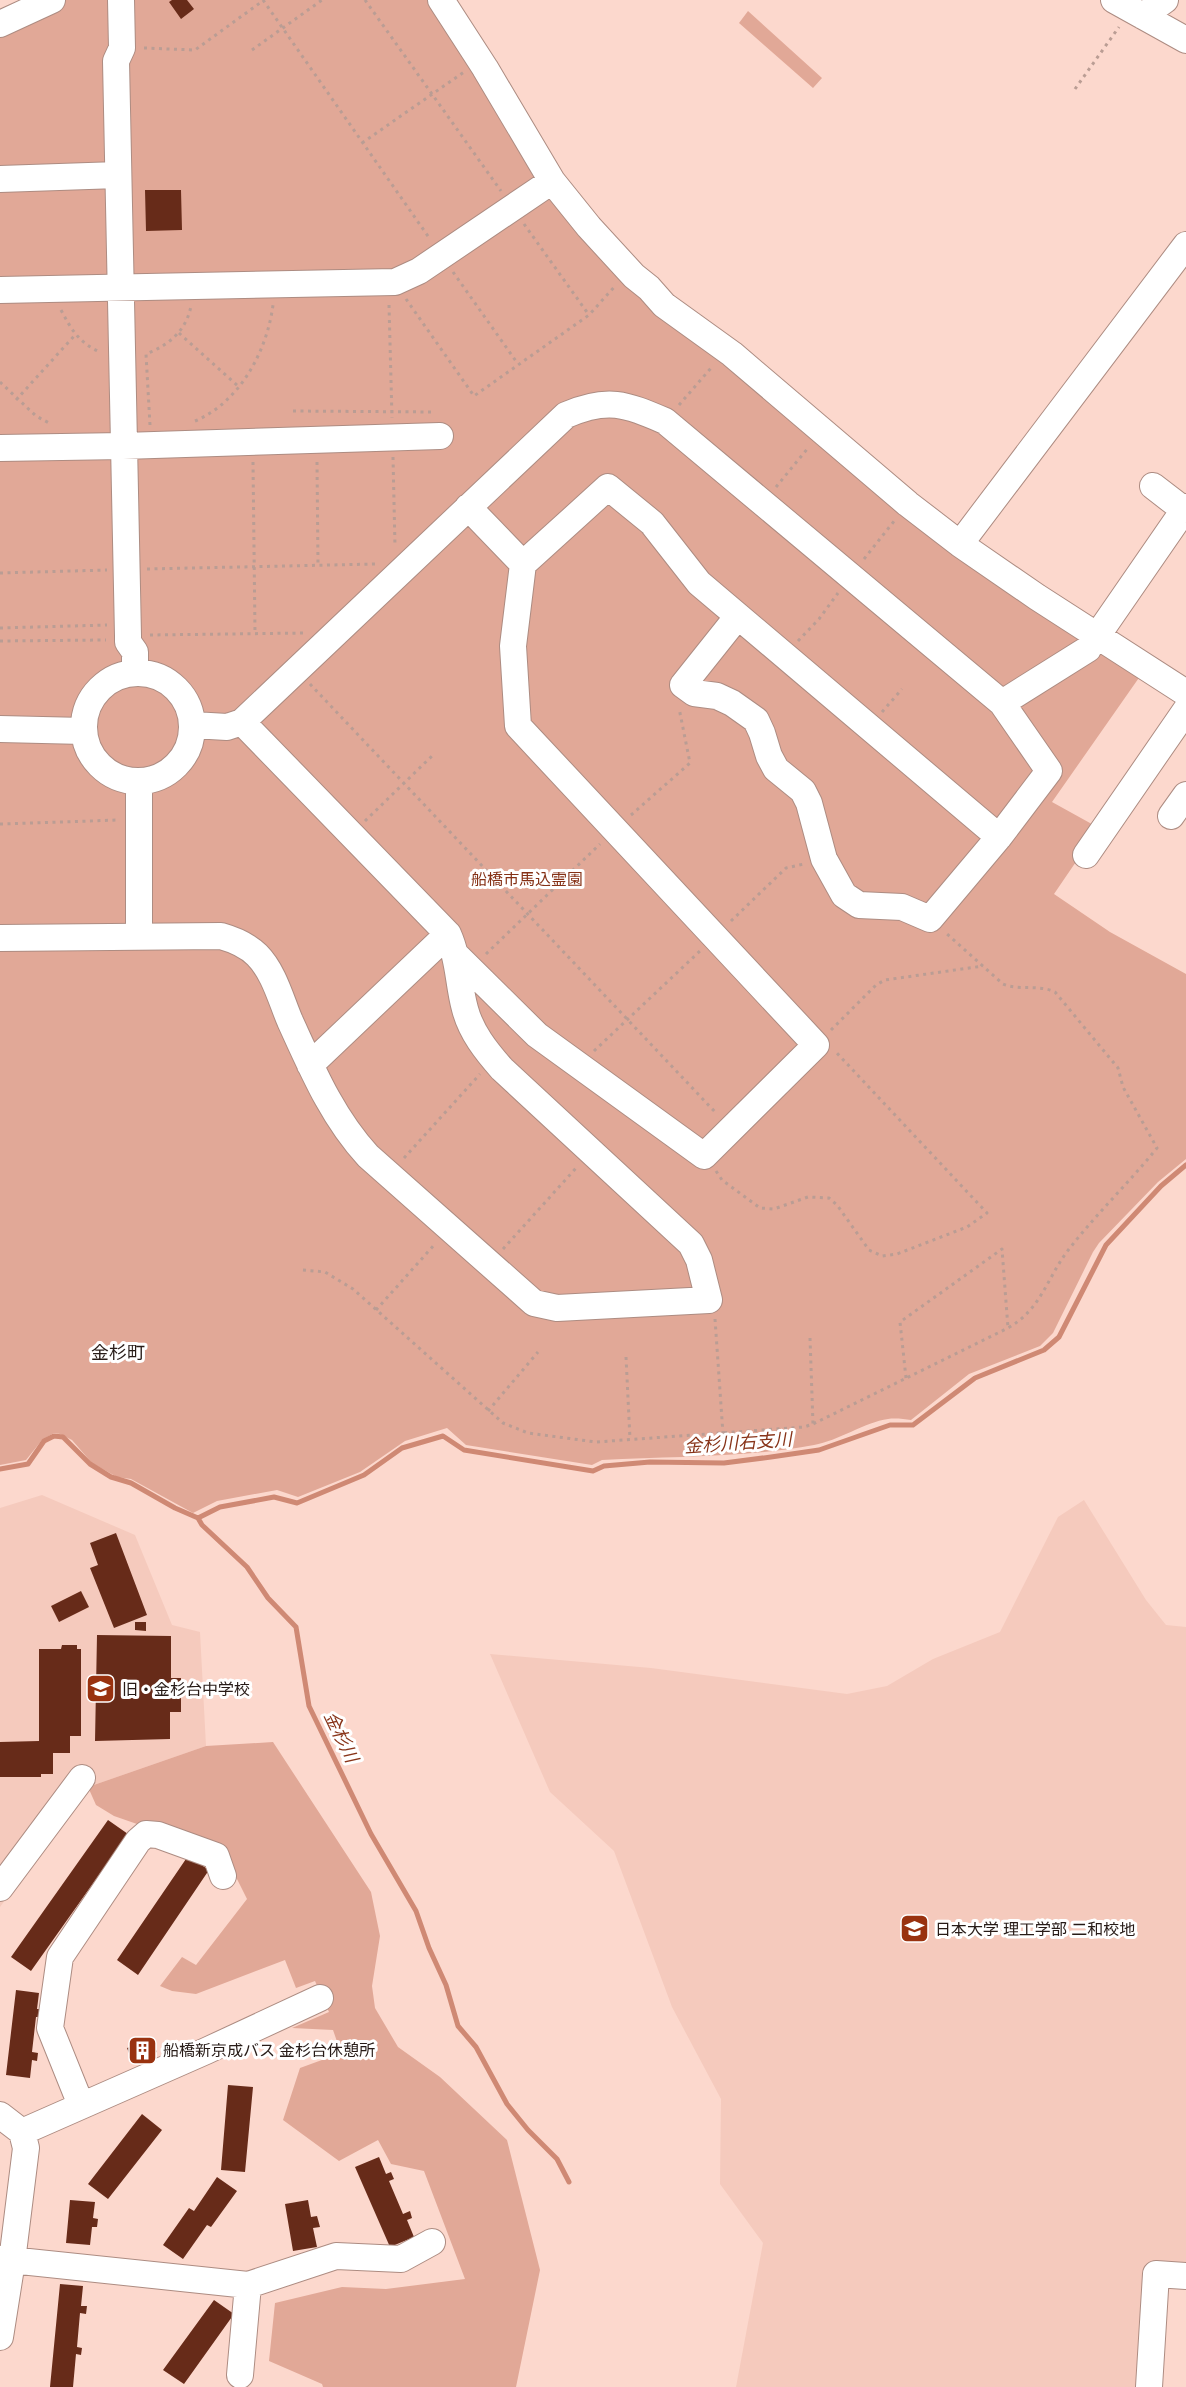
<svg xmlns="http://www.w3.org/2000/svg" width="1186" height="2387" font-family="'Nunito Sans','Noto Sans JP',sans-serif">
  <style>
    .built { fill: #f5cabd }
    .green { fill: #e1a897 }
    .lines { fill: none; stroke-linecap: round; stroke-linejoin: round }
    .stream { stroke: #cf8974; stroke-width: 5 }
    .building { fill: #672b19 }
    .minor-casing { stroke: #ad8c82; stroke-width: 28 }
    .path { stroke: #ba9d94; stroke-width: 3; stroke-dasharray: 3 4.5; stroke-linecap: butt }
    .minor { stroke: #fff; stroke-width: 26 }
    .labels { text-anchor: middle; stroke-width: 6; stroke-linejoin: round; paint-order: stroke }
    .park-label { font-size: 16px; fill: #853116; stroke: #fff }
    .poi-label { font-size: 16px; fill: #271b17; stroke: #fff; text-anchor: start }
    .neighbourhood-label { font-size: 18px; fill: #271b17; stroke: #fff }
    .water-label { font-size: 18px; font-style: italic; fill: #883419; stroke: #fff }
  </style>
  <rect width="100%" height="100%" fill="#fcd8cd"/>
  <path class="built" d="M42,1495L135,1535L172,1625L200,1632L206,1746L88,1787L0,1907V1508Z
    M1084,1500L1146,1600L1166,1625L1186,1627V2270L1147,2267L1140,2387H736L763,2243L720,2184L721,2099L672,2007L614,1851L550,1792L490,1654L651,1668L847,1694L887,1686L933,1659L1000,1632L1058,1517Z"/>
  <path class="green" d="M34,0H437L584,231L1110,651L1143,672L1052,802L1099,828L1054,894L1110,932L1186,974V1159L1158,1182L1099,1243L1093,1252L1053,1333L1040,1346L969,1374L911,1420C904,1419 895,1418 888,1419C865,1422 838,1441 814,1445C744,1458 673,1456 602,1460L592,1465L466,1445L447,1428L405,1441L360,1472L298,1497L277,1490L217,1501L193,1513L131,1479L117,1477L92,1463L72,1440L60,1434L54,1433L42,1440L26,1460L0,1465V17Z
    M748,11L822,78L813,88L739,23Z
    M273,1742L371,1892L380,1936L372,1986L375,2008L398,2047L440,2077L507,2140L540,2270L516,2387H323L322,2384L269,2361L275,2303L342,2287L386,2289L465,2279L424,2171L391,2164L378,2140L339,2161L283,2120L300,2068L341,2053L333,2030L292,2028L329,2012L315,1981L296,1988L285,1960L196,1994L172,1991L160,1986L182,1957L196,1965L247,1899L229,1863L156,1827L137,1824L114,1816L96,1805L88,1787L206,1746Z"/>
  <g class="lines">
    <path class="stream" d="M0,1469L28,1464L44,1441L54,1436L63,1437L90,1464L111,1477L131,1483L175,1508L198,1518L202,1525L247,1567L268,1598L296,1627L309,1706L371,1834L416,1911L429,1948L446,1985L458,2026L476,2047L507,2104L528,2130L557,2159L569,2182
      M198,1518L220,1507L274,1497L297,1503L364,1475L402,1448L443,1436L464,1450L593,1471L604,1466L650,1462L724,1463L771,1457L819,1450L890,1425H913L975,1378L1044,1350L1059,1337L1106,1245L1161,1186L1186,1165"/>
  </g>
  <path class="building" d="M172,0H187L194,9L181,19L169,2Z
    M145,190H181L182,230L146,231Z
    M116,1533L147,1615L114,1628L90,1568L98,1565L90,1543Z
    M81,1591L89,1607L59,1622L51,1606Z
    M135,1622H146V1631L135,1630Z
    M97,1635L171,1636V1678H181V1712H170V1739L95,1741Z
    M62,1645H77V1649H81V1736H70V1753H53V1774H41V1777H0V1742L39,1741V1649H61Z
    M108,1820L128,1834L31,1971L11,1957Z
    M188,1856L209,1870L138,1975L117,1960Z
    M16,1990L39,1993L37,2009H42V2017H36L32,2052L38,2053L37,2061L32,2060L30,2078L6,2075Z
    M152,2039L157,2052L132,2061L127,2048Z
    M228,2085L253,2087L245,2172L221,2170Z
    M142,2114L162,2130L108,2199L88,2184Z
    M379,2157L386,2174L391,2172L394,2179L389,2181L403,2214L410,2211L412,2218L407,2220L414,2237L390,2247L355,2167Z
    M217,2177L237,2191L211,2227L207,2225L183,2259L163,2245L189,2208L194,2211Z
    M70,2200L95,2202L93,2218L98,2219L97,2227H92L90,2245L66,2243Z
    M308,2200L311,2217L317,2216L320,2227L313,2228L317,2247L293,2251L285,2204Z
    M60,2284L83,2286L81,2306H87L86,2314L80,2313L77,2347L82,2348L81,2355L76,2354L73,2387H50Z
    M214,2300L234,2314L184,2384L163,2370Z"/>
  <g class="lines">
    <defs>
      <path id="minor" d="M121,0L122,48L116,61L128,636V642L135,652V672
        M441,0L485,68L552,181L589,227L634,276L649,288L664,305L732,354L908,504L960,544L1037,597L1186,693
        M1114,0L1186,40
        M1143,16L1165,0
        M0,24L52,0
        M0,179L118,175
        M0,290L395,282L419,271L552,181
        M0,448L123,446L440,436
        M1153,486L1184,510
        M468,507L523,564
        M960,544L1186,245
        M1097,636L1186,507
        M84 727a54 54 0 1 1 108 0a54 54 0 1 1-108 0Z
        M1002,703L1088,649
        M193,725L227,727L242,722L566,415C608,397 625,404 665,421L1002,703L1049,771L999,837L930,919L902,907L859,905L844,895L824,859L809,803L803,791L776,769L769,756L762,733L756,720L732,703L717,696L694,693L683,685L738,616
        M0,729L84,731
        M139,782V936
        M1171,816L1186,795
        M1086,855L1186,710
        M0,938L221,936C235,940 247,945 257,955C274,972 281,1000 290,1021C312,1069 332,1117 368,1156L534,1303L557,1308L709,1300L699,1260L691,1244L502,1069C486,1051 471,1032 465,1009C458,984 459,958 448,934L242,722
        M455,954L537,1035L704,1156L816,1045L518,726L513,646L523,564L608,487L652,523L699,583L999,837
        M310,1065L448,934
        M0,1888L82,1778
        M81,2105L50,2028L60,1957L138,1841L146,1834L158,1835L216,1856L223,1876
        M0,2115L22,2132L26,2148L12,2261L0,2337
        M22,2132L206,2051L320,1998
        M0,2259L248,2285L336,2256L401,2259L432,2242
        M240,2375L248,2285
        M1149,2387L1156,2274L1186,2276"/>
    </defs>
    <use href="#minor" class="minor-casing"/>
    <path class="path" d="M263,0L430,239
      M365,0L501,191
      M144,48L195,50L264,0
      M252,50L322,0
      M1075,89L1119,27
      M362,143L464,72
      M524,224L589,315
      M453,272L518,364
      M406,299L474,396L589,315L616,285
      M389,305L392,418
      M61,310C71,329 79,343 100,352
      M179,333L239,387
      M0,382L36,416L51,424
      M16,400L75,335
      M679,405L711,368
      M293,411L435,412
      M195,421C240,402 267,351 273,305
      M150,425L146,354C169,345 186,331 191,306
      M393,457L395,547
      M253,462L255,633
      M317,462L318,565
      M776,487L808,448
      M864,559L895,520
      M147,569L377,564
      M0,573L107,570
      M0,628L107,625
      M150,635L306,633
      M0,641L106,640
      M798,641L819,619L838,593
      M310,684L716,1113
      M882,712L902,689
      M631,815L690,763L679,708
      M365,821L433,755
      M0,824L119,820
      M731,921L786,868L804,864
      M486,954L600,844
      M831,1030L876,985L885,980L983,966
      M594,1051L700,951
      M404,1158L480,1074
      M716,1171L722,1180L760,1208L774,1209L808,1197L829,1198L837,1205L869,1250L882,1256L897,1254L967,1227L987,1213L835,1051
      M503,1249L577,1167
      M303,1270L325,1272L353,1289L503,1423L528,1433L596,1442L804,1427L813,1424L1008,1328C1040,1310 1046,1281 1066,1253C1094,1216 1128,1184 1157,1148L1123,1087L1118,1068L1055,992C1038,984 1020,991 1003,984L946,933
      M376,1310L435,1244
      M715,1319L723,1434
      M810,1338L813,1424
      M626,1357L630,1439
      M906,1378L900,1322L1002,1249L1008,1328
      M488,1411L538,1352"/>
    <use href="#minor" class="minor"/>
  </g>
  <defs>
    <symbol id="school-square" viewBox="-11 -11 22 22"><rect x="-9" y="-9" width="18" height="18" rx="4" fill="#99320f" stroke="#fff"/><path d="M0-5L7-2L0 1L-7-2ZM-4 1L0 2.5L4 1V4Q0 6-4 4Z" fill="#fff"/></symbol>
    <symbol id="university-square" viewBox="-11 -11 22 22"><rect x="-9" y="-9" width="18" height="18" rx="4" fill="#99320f" stroke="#fff"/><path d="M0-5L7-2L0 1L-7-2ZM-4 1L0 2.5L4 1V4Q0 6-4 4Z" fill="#fff"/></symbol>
    <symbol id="building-square" viewBox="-11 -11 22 22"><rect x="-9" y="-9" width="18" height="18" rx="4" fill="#99320f" stroke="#fff"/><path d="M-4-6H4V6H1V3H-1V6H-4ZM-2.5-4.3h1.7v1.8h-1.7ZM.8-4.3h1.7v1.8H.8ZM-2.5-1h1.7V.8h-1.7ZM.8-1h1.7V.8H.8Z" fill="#fff"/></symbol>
  </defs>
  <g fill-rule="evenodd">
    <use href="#school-square" x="84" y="1672" width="33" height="33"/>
    <use href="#university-square" x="898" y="1912" width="33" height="33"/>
    <use href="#building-square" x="126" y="2034" width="33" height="33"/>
  </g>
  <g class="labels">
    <g class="park-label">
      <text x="527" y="885">船橋市馬込霊園</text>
    </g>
    <g class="poi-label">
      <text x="122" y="1695">旧・金杉台中学校</text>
      <text x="935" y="1935">日本大学 理工学部 二和校地</text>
      <text x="163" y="2056">船橋新京成バス 金杉台休憩所</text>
    </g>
    <g class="neighbourhood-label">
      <text x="118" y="1359">金杉町</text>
    </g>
    <g class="water-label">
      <text transform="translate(738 1443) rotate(-4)" y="6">金杉川右支川</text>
      <text transform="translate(341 1737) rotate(64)" y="6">金杉川</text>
    </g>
  </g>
</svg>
